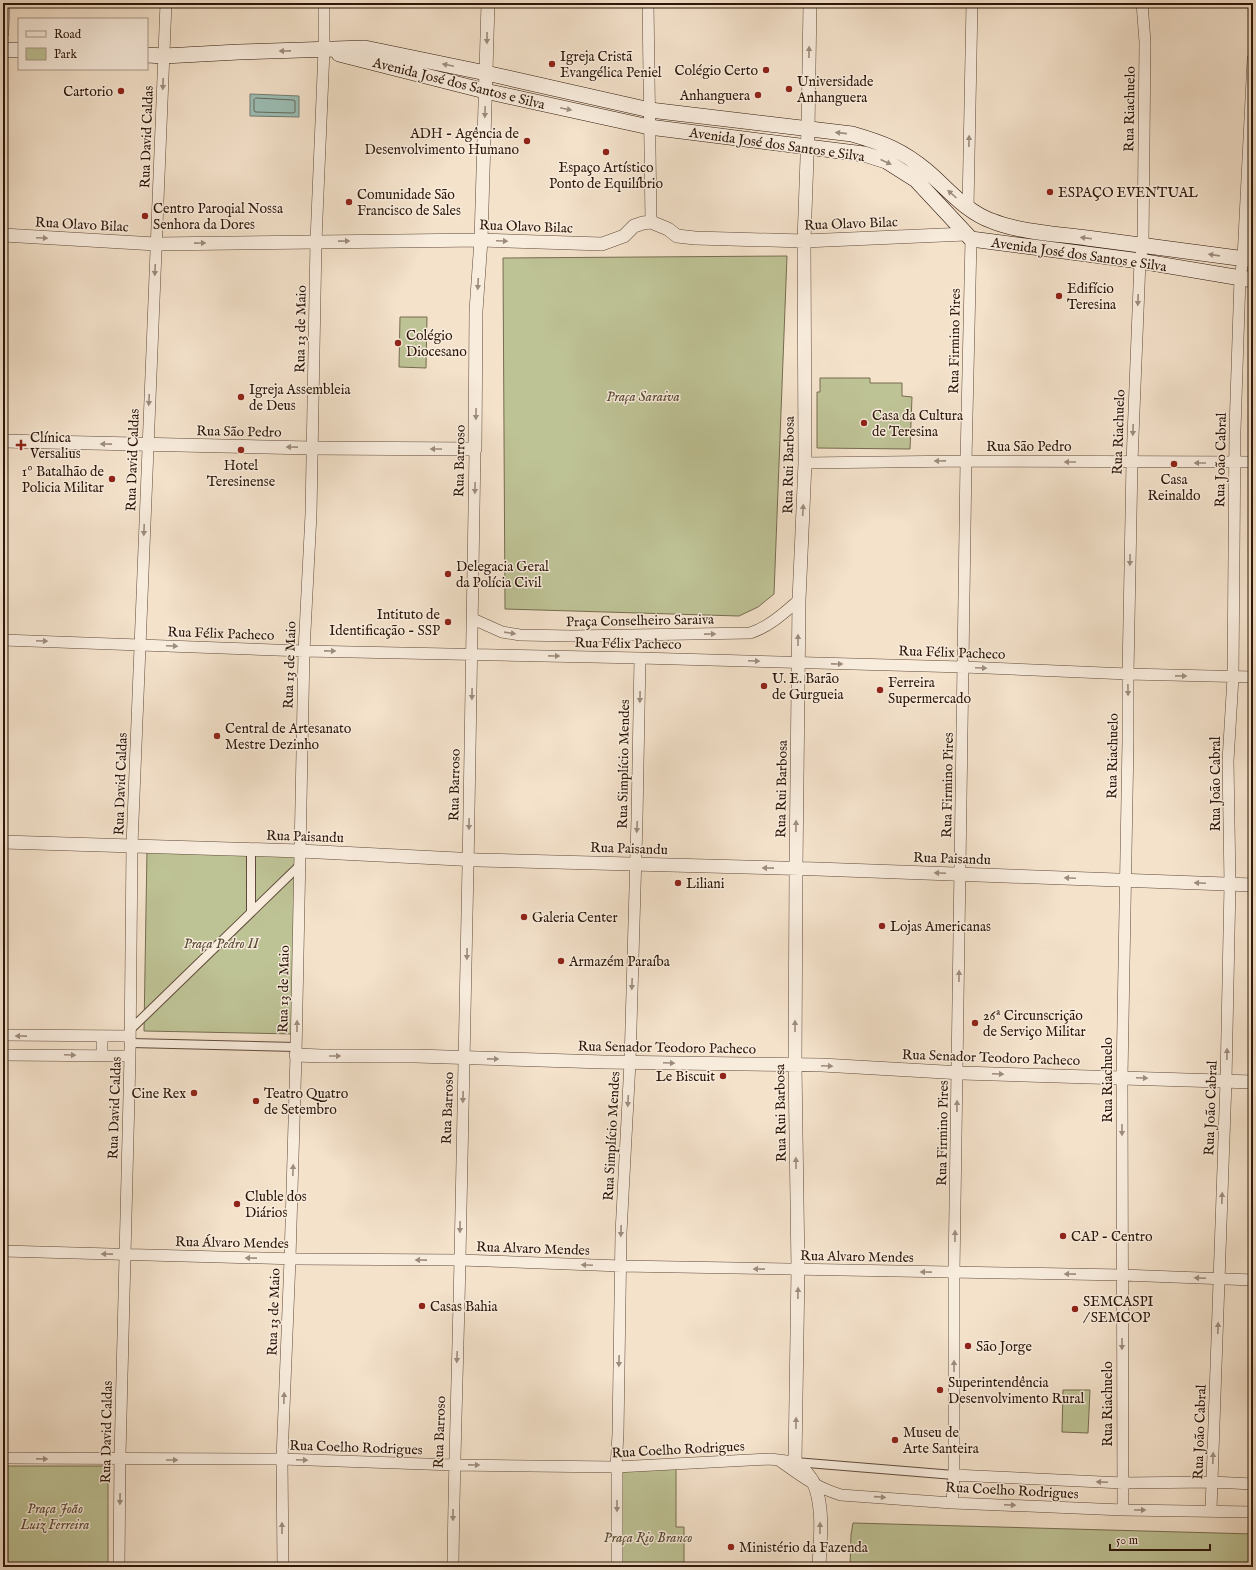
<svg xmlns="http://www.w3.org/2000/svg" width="1256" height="1570" font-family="'IM FELL English',serif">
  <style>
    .green { fill: #bec396; stroke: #766c4f }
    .water { fill: #9cbeb5; stroke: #707b70 }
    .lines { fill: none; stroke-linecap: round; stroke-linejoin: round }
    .shore { stroke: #646a5e; stroke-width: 1 }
    .pedestrian-casing { stroke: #5f4939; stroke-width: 10 }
    .minor-casing { stroke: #5f4939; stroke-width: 12 }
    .tertiary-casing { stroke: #5f4939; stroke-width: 14 }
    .secondary-casing { stroke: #2d1608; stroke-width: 16 }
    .pedestrian { stroke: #f8ecdd; stroke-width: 8 }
    .minor { stroke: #f8ecdd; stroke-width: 11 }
    .tertiary { stroke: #f8ecdd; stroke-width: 13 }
    .secondary { stroke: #f8ecdd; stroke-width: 15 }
    .oneway { fill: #9d8c7d }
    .poi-dot { fill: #8f2418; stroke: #f8ecdd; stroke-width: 1.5 }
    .labels { text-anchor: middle; stroke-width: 3; stroke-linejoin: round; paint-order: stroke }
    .poi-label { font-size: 14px; fill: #2d1608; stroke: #f8ecdd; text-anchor: start }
    .street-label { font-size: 14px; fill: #2d1608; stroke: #f8ecdd }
    .park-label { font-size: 14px; font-style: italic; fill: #584a33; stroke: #f8ecdd }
  </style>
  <rect width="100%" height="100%" fill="#f4e2cb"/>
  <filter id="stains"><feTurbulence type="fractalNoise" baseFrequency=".005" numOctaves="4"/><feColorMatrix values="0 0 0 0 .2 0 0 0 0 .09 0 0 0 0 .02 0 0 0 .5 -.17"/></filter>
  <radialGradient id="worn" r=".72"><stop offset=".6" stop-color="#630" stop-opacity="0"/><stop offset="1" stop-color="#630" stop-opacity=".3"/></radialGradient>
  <path class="green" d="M1253,173V252H1249Z
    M787,256L774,594L758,607L739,616L505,609L503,258Z
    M400,317H427L426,368L399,367Z
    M820,378H870V383H902V396L912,397L910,449L817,448V392H820Z
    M147,849L297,855L296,1034L144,1031Z
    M1063,1390H1090L1088,1433L1062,1432Z
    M3,1466H108V1567H3Z
    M676,1468V1527H684V1567H618L619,1472Z
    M853,1523L1253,1534V1567H850L851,1535Z"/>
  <path class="water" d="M250,94L299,96V117L250,116Z"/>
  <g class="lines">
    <path class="shore" d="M256,98L293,100L295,101V112L293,113L255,112L254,110V100Z"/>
    <defs>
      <path id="pedestrian" d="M251,849V912
        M131,1029L300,865
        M131,1043L296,1047
        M795,1462L954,1475"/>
      <path id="minor" d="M648,3L651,222
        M3,33L4,3
        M968,208L972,3
        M805,463L966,461L1253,462
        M473,619L502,632L520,635L572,636L750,633C769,627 784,613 799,600
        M3,640L304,651L640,658L963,667L1128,674L1253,677
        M3,1035L130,1036
        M3,1055L130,1056
        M102,1056V1036
        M3,1251L297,1259L460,1260L621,1266L1122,1275L1253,1280
        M3,1458L282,1459L454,1465L616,1467L770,1459L795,1462
        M780,1461C801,1476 815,1487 841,1495L952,1503L1123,1510L1253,1512
        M954,1475L1123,1483L1212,1482L1253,1484
        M952,1503L954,1475V1273L966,461L971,239
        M1123,1510L1122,1077L1128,741V674L1132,462L1140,261L1143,245L1145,42L1142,3
        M1211,1510L1226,1081L1230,884L1228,761L1233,677L1235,430L1240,278L1243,259L1253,59
        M119,1567L120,1456L130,1056L132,845L166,3
        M283,1567L282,1459L290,1259L296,1055L304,651L311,514L316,241L324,50V3
        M453,1567C454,1464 458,1361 460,1258C465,988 472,719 475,449
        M617,1567V1472L616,1467L618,1434L621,1233L630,1062L637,819L640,658"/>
      <path id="tertiary" d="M810,3L808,130L804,241L805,463L799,600L796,868L795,1065L798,1269L795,1462C803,1469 811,1476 815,1486C824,1511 820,1541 819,1567
        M3,235L156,244L481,240L602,244L624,236L634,226L643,223L651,222L668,229L677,236L695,238L804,241L966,234
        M3,441L311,448L475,449L476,311L481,240L488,3
        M3,842L300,851L478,860L817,869L1253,885
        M296,1055L322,1056H416L604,1062L822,1065L962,1073L1253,1082"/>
      <path id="secondary" d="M3,50H19
        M339,54L485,91L649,127L864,154L886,161L916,180L971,239L1140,261L1253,280
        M147,55L164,56L239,52L365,48L486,73L650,110L852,134C883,143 902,150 927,171C948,189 966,212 992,221C1019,232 1058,234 1087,238C1143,245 1198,253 1253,260"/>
    </defs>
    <use href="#pedestrian" class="pedestrian-casing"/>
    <use href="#minor" class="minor-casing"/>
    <use href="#tertiary" class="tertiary-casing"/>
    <use href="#secondary" class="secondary-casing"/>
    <use href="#pedestrian" class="pedestrian"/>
    <use href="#minor" class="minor"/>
    <use href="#tertiary" class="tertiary"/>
    <use href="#secondary" class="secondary"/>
  </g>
  <defs><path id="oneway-solid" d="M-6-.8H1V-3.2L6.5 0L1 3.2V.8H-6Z"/></defs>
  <g class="oneway">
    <use href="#oneway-solid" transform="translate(487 38) rotate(91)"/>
    <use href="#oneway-solid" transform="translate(285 51) rotate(179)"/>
    <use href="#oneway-solid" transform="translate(809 52) rotate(-89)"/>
    <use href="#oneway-solid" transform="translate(448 65) rotate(-168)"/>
    <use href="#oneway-solid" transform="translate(163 84) rotate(92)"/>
    <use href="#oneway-solid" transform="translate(566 109) rotate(12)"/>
    <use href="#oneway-solid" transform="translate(485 112) rotate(92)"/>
    <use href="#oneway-solid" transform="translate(841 133) rotate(-174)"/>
    <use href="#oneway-solid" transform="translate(969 141) rotate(-89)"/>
    <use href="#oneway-solid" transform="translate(886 162) rotate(24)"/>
    <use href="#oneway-solid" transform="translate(952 194) rotate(-138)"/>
    <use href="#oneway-solid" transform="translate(42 238) rotate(3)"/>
    <use href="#oneway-solid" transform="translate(1086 238) rotate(-173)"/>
    <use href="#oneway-solid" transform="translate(344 241) rotate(-1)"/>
    <use href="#oneway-solid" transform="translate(502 241) rotate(2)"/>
    <use href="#oneway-solid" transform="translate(200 243) rotate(-1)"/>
    <use href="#oneway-solid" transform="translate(1214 255) rotate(-172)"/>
    <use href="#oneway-solid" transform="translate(155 270) rotate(93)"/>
    <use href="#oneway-solid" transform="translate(478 284) rotate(93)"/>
    <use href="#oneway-solid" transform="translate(1138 300) rotate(92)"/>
    <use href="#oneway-solid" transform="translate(149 400) rotate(93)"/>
    <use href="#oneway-solid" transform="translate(476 414) rotate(91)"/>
    <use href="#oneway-solid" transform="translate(1133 430) rotate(92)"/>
    <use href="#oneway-solid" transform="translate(106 444) rotate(-179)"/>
    <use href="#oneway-solid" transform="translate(292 447) rotate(-179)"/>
    <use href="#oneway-solid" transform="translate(436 449) rotate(-180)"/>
    <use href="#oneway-solid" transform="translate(940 461) rotate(179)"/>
    <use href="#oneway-solid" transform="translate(1070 462) rotate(-180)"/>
    <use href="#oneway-solid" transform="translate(1200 463) rotate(-180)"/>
    <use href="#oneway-solid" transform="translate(475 488) rotate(91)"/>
    <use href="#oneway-solid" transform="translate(803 510) rotate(-87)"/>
    <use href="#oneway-solid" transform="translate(144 530) rotate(92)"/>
    <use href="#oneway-solid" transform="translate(1130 560) rotate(91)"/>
    <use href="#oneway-solid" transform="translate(510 633) rotate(8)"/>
    <use href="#oneway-solid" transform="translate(710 634) rotate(-1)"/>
    <use href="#oneway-solid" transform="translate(798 640) rotate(-90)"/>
    <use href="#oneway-solid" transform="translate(42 641) rotate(2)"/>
    <use href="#oneway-solid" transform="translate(172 646) rotate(2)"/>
    <use href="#oneway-solid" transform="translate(330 651) rotate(1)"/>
    <use href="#oneway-solid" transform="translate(554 656) rotate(1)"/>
    <use href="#oneway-solid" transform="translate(754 661) rotate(2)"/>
    <use href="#oneway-solid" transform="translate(837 664) rotate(1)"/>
    <use href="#oneway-solid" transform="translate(981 668) rotate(3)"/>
    <use href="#oneway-solid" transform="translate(1181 676) rotate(1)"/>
    <use href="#oneway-solid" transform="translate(1128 690) rotate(89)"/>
    <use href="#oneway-solid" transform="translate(472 694) rotate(91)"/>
    <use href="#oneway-solid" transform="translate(640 697) rotate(91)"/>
    <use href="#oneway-solid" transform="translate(469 824) rotate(91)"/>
    <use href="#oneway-solid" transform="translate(796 826) rotate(-89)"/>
    <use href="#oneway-solid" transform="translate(637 827) rotate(93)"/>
    <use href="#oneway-solid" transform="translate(768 868) rotate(-179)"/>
    <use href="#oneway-solid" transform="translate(940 873) rotate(-178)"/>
    <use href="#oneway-solid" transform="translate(1070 878) rotate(-178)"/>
    <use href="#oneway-solid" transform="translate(1200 883) rotate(-178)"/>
    <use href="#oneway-solid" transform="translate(467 954) rotate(91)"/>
    <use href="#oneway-solid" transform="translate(959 976) rotate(-89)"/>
    <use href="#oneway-solid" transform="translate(632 984) rotate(92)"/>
    <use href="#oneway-solid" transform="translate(297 1026) rotate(-89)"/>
    <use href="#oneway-solid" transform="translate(795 1026) rotate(-90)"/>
    <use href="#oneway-solid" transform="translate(21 1036) rotate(-179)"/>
    <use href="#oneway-solid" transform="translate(1227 1054) rotate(-89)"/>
    <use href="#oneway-solid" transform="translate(70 1055) rotate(2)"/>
    <use href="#oneway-solid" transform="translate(335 1056)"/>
    <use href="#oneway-solid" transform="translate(493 1059) rotate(1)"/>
    <use href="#oneway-solid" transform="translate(669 1063) rotate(2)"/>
    <use href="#oneway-solid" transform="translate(827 1066) rotate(3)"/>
    <use href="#oneway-solid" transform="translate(998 1074) rotate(2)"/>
    <use href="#oneway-solid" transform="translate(1142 1078) rotate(2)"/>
    <use href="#oneway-solid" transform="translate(463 1097) rotate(92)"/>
    <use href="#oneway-solid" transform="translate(628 1101) rotate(93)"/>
    <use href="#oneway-solid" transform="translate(957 1106) rotate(-89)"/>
    <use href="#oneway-solid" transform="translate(1122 1130) rotate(90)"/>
    <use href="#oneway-solid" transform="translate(796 1163) rotate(-91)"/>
    <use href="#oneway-solid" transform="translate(293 1170) rotate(-88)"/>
    <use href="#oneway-solid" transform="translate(1222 1198) rotate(-88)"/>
    <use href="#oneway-solid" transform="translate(460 1227) rotate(91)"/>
    <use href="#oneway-solid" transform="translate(621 1231) rotate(92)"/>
    <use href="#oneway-solid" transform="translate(955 1236) rotate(-89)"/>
    <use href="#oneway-solid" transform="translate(107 1254) rotate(-179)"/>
    <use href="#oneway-solid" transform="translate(251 1258) rotate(-179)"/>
    <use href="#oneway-solid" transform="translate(421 1260) rotate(-179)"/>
    <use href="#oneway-solid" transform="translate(587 1265) rotate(-178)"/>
    <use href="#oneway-solid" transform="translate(759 1269) rotate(-179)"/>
    <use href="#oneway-solid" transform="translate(926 1272) rotate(-179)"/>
    <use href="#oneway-solid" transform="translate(1070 1274) rotate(-179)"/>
    <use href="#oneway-solid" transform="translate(1200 1278) rotate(-178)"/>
    <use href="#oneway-solid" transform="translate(798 1293) rotate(-89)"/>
    <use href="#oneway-solid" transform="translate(1218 1328) rotate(-88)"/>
    <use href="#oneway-solid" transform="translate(1122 1344) rotate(90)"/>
    <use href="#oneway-solid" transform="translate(457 1357) rotate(92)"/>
    <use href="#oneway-solid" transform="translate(619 1361) rotate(91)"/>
    <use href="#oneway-solid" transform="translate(954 1366) rotate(-90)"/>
    <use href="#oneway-solid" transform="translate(284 1398) rotate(-88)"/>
    <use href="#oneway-solid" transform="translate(796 1423) rotate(-89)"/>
    <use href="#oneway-solid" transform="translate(1213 1458) rotate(-88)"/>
    <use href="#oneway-solid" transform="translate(42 1459) rotate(1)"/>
    <use href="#oneway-solid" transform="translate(172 1460)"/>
    <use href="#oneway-solid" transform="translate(302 1460) rotate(2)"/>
    <use href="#oneway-solid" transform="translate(474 1465) rotate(1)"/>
    <use href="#oneway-solid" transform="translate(1102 1482) rotate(-177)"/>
    <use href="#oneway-solid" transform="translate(880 1497) rotate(4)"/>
    <use href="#oneway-solid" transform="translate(120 1499) rotate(91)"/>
    <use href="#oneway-solid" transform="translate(1010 1505) rotate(2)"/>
    <use href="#oneway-solid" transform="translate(617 1506) rotate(90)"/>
    <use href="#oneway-solid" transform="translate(1140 1510)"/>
    <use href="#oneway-solid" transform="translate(453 1515) rotate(90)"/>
    <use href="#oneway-solid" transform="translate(282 1528) rotate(-90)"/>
    <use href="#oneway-solid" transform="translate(820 1528) rotate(-89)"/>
  </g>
  <g class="poi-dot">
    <circle cx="552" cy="64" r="4"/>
    <circle cx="766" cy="70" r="4"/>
    <circle cx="789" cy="89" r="4"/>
    <circle cx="121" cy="91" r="4"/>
    <circle cx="758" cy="95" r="4"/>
    <circle cx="527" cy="141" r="4"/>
    <circle cx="606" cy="152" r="4"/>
    <circle cx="1050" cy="192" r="4"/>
    <circle cx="349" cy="202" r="4"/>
    <circle cx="145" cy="216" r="4"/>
    <circle cx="1059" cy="296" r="4"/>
    <circle cx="398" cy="343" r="4"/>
    <circle cx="241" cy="397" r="4"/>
    <circle cx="864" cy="423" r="4"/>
    <path d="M19 439h4v4h4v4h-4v4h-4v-4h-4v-4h4z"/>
    <circle cx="241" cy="450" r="4"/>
    <circle cx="1174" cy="464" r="4"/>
    <circle cx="112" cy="479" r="4"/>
    <circle cx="448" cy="574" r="4"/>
    <circle cx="448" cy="622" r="4"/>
    <circle cx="764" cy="686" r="4"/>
    <circle cx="880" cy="690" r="4"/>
    <circle cx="217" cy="736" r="4"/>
    <circle cx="678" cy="883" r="4"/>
    <circle cx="524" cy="917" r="4"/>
    <circle cx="882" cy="926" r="4"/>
    <circle cx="561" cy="961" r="4"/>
    <circle cx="975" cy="1023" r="4"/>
    <circle cx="723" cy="1076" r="4"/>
    <circle cx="194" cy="1093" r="4"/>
    <circle cx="256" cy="1101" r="4"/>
    <circle cx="237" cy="1204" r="4"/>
    <circle cx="1063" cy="1236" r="4"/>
    <circle cx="422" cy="1306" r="4"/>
    <circle cx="1075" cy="1309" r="4"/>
    <circle cx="968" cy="1346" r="4"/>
    <circle cx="940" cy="1390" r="4"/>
    <circle cx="895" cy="1440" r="4"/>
    <circle cx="731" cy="1547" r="4"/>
  </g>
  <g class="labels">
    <g class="poi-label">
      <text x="560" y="61">Igreja Cristã<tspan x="560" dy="16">Evangélica Peniel</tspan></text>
      <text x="758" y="75" text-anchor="end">Colégio Certo</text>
      <text x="797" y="86">Universidade<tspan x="797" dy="16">Anhanguera</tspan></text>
      <text x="113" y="96" text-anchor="end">Cartorio</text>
      <text x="750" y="100" text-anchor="end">Anhanguera</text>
      <text x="519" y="138" text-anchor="end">ADH - Agência de<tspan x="519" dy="16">Desenvolvimento Humano</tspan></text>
      <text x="606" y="172" text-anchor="middle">Espaço Artístico<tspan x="606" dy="16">Ponto de Equilíbrio</tspan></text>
      <text x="1058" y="197">ESPAÇO EVENTUAL</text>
      <text x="357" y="199">Comunidade São<tspan x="357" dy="16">Francisco de Sales</tspan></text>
      <text x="153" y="213">Centro Paroqial Nossa<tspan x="153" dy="16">Senhora da Dores</tspan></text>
      <text x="1067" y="293">Edifício<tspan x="1067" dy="16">Teresina</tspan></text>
      <text x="406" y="340">Colégio<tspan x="406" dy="16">Diocesano</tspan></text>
      <text x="249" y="394">Igreja Assembleia<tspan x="249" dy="16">de Deus</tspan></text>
      <text x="872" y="420">Casa da Cultura<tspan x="872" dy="16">de Teresina</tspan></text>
      <text x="30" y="442">Clínica<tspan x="30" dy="16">Versalius</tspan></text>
      <text x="241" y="470" text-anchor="middle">Hotel<tspan x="241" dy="16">Teresinense</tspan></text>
      <text x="104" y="476" text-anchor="end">1º Batalhão de<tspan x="104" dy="16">Policia Militar</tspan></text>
      <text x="1174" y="484" text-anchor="middle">Casa<tspan x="1174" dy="16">Reinaldo</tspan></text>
      <text x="456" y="571">Delegacia Geral<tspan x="456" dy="16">da Polícia Civil</tspan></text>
      <text x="440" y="619" text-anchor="end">Intituto de<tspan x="440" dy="16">Identificação - SSP</tspan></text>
      <text x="772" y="683">U. E. Barão<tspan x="772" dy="16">de Gurgueia</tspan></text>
      <text x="888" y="687">Ferreira<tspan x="888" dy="16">Supermercado</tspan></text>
      <text x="225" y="733">Central de Artesanato<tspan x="225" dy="16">Mestre Dezinho</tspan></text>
      <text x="686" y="888">Liliani</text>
      <text x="532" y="922">Galeria Center</text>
      <text x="890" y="931">Lojas Americanas</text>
      <text x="569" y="966">Armazém Paraíba</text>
      <text x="983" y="1020">26ª Circunscrição<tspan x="983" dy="16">de Serviço Militar</tspan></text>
      <text x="715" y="1081" text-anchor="end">Le Biscuit</text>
      <text x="186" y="1098" text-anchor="end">Cine Rex</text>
      <text x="264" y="1098">Teatro Quatro<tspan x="264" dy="16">de Setembro</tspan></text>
      <text x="245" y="1201">Cluble dos<tspan x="245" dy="16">Diários</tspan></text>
      <text x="1071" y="1241">CAP - Centro</text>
      <text x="1083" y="1306">SEMCASPI<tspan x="1083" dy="16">/ SEMCOP</tspan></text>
      <text x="430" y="1311">Casas Bahia</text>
      <text x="976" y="1351">São Jorge</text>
      <text x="948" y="1387">Superintendência<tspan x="948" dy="16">Desenvolvimento Rural</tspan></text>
      <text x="903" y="1437">Museu de<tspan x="903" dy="16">Arte Santeira</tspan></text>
      <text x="739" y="1552">Ministério da Fazenda</text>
    </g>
    <g class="street-label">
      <text transform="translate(459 83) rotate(14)" y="5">Avenida José dos Santos e Silva</text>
      <text transform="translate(1129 109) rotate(-89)" y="5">Rua Riachuelo</text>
      <text transform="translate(146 137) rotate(-88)" y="5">Rua David Caldas</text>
      <text transform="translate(777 144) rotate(8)" y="5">Avenida José dos Santos e Silva</text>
      <text transform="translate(851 223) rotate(-2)" y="5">Rua Olavo Bilac</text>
      <text transform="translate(82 224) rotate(3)" y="5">Rua Olavo Bilac</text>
      <text transform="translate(526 226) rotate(2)" y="5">Rua Olavo Bilac</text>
      <text transform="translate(1079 254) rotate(8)" y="5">Avenida José dos Santos e Silva</text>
      <text transform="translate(300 329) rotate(-89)" y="5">Rua 13 de Maio</text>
      <text transform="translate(954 341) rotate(-89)" y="5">Rua Firmino Pires</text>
      <text transform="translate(239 431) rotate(1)" y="5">Rua São Pedro</text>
      <text transform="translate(1118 432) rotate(-88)" y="5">Rua Riachuelo</text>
      <text x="1029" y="451">Rua São Pedro</text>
      <text transform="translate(132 460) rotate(-88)" y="5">Rua David Caldas</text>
      <text transform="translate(1220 460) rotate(-89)" y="5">Rua João Cabral</text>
      <text transform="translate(459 461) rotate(-89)" y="5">Rua Barroso</text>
      <text transform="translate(788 465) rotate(-89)" y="5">Rua Rui Barbosa</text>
      <text transform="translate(640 620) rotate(-1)" y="5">Praça Conselheiro Saraiva</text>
      <text transform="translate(221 633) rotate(2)" y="5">Rua Félix Pacheco</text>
      <text transform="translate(628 643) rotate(1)" y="5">Rua Félix Pacheco</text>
      <text transform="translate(952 652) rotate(2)" y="5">Rua Félix Pacheco</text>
      <text transform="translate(289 665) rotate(-88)" y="5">Rua 13 de Maio</text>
      <text transform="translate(1112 756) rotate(-89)" y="5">Rua Riachuelo</text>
      <text transform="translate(623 764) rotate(-89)" y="5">Rua Simplício Mendes</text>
      <text transform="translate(120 784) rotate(-88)" y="5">Rua David Caldas</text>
      <text transform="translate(1215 784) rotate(-90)" y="5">Rua João Cabral</text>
      <text transform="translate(454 785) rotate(-89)" y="5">Rua Barroso</text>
      <text transform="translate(947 785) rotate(-89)" y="5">Rua Firmino Pires</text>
      <text transform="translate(781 789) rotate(-89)" y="5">Rua Rui Barbosa</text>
      <text transform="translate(305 836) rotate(2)" y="5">Rua Paisandu</text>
      <text transform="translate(629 848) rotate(2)" y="5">Rua Paisandu</text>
      <text transform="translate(952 858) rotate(2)" y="5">Rua Paisandu</text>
      <text transform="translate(283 989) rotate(-89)" y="5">Rua 13 de Maio</text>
      <text transform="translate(667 1047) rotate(1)" y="5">Rua Senador Teodoro Pacheco</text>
      <text transform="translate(991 1057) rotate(2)" y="5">Rua Senador Teodoro Pacheco</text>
      <text transform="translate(1107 1080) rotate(-90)" y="5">Rua Riachuelo</text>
      <text transform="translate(114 1108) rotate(-88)" y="5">Rua David Caldas</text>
      <text transform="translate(447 1108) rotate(-88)" y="5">Rua Barroso</text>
      <text transform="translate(1210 1108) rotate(-88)" y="5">Rua João Cabral</text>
      <text transform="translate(780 1113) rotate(-91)" y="5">Rua Rui Barbosa</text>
      <text transform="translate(942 1133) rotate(-89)" y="5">Rua Firmino Pires</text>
      <text transform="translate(611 1136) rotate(-87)" y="5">Rua Simplício Mendes</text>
      <text transform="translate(232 1242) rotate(1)" y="5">Rua Álvaro Mendes</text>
      <text transform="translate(533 1248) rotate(2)" y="5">Rua Alvaro Mendes</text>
      <text transform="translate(857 1256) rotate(1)" y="5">Rua Alvaro Mendes</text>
      <text transform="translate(273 1312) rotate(-88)" y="5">Rua 13 de Maio</text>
      <text transform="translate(1107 1404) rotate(-90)" y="5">Rua Riachuelo</text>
      <text transform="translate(106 1432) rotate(-89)" y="5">Rua David Caldas</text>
      <text transform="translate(439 1432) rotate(-88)" y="5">Rua Barroso</text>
      <text transform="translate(1199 1432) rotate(-88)" y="5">Rua João Cabral</text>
      <text transform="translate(356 1447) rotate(2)" y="5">Rua Coelho Rodrigues</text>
      <text transform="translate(678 1449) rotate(-3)" y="5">Rua Coelho Rodrigues</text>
      <text transform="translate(1012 1490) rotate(3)" y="5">Rua Coelho Rodrigues</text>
    </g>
    <g class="park-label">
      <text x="643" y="401">Praça Saraiva</text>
      <text x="221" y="948">Praça Pedro II</text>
      <text x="55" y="1513">Praça João<tspan x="55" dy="16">Luiz Ferreira</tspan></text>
      <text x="648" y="1542">Praça Rio Branco</text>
    </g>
  </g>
  <rect width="1256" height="1570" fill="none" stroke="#f4e2cb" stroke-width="16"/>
  <rect x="4" y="4" width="1248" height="1562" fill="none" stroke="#2d1608" stroke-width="2"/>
  <rect x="8" y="8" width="1240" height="1554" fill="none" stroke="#2d1608"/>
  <rect x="18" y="18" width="130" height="52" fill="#f8ecdd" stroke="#a79688"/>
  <rect x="26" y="31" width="20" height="6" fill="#f8ecdd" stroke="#a79688"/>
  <text x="54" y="38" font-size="12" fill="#2d1608">Road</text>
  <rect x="26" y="48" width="20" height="12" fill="#bec396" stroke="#a79688"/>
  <text x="54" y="58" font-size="12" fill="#2d1608">Park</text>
  <path d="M1110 1544v6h100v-6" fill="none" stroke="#2d1608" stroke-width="2"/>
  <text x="1116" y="1544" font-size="12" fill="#2d1608" stroke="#f8ecdd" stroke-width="3" paint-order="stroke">50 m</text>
  <rect width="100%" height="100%" filter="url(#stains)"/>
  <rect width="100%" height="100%" fill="url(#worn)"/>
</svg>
